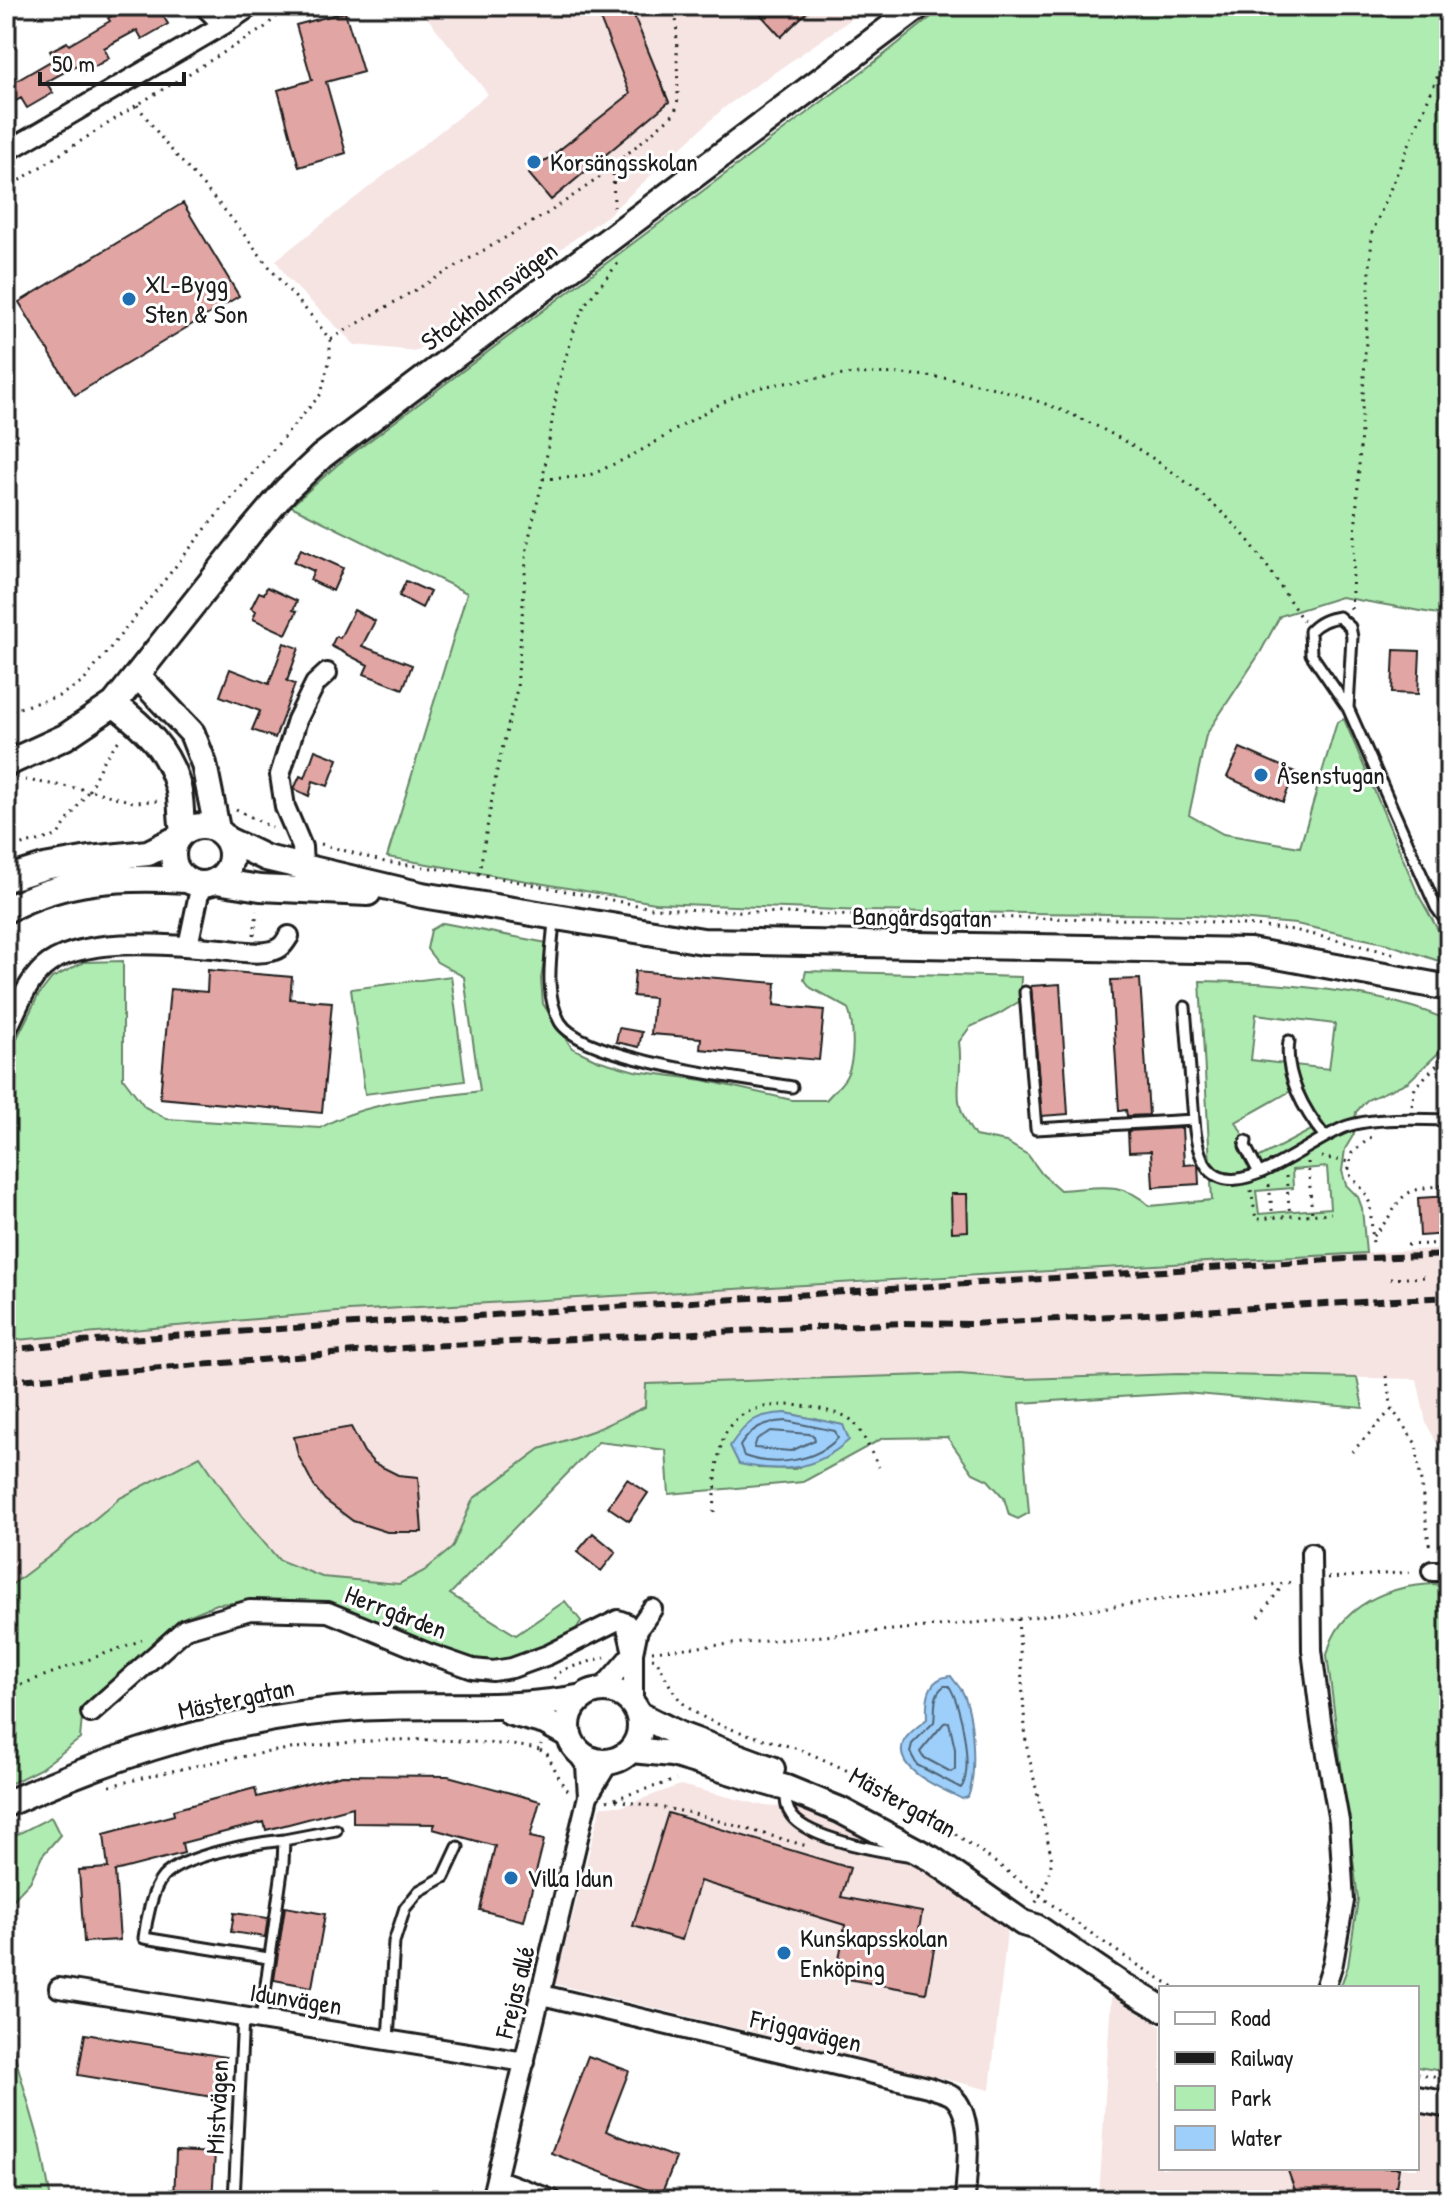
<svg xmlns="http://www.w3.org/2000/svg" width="1455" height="2206" font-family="'Patrick Hand',sans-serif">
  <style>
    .built { fill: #f6e4e3 }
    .green { fill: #afecb2; stroke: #668467; stroke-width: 2; fill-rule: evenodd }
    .water { fill: #9dcffa; stroke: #6987a1; stroke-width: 2 }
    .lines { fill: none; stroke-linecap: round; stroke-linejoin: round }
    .shore { stroke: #506475; stroke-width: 2 }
    .building { fill: #e1a6a3; stroke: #1c1c1c; stroke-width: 2 }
    .lane-casing { stroke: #1c1c1c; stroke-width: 15 }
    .street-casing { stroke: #1c1c1c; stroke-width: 24 }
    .secondary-casing { stroke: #1c1c1c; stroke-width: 30 }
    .path { stroke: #1c1c1c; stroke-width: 3; stroke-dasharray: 2 6; stroke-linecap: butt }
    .lane { stroke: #fff; stroke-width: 9 }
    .street { stroke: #fff; stroke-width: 18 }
    .secondary { stroke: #fff; stroke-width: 24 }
    .rail { stroke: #1c1c1c; stroke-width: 6; stroke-dasharray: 12 6; stroke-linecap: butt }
    .poi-dot { fill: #1f6fb2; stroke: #fff; stroke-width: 3 }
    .labels { text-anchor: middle; stroke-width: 6; stroke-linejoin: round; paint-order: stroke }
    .poi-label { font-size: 26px; fill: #1c1c1c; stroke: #fff; text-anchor: start }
    .street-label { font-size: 26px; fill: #1c1c1c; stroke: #fff }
  </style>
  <rect width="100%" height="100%" fill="#fff"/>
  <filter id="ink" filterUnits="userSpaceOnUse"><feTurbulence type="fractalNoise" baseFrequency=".0125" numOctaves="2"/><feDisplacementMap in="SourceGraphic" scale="16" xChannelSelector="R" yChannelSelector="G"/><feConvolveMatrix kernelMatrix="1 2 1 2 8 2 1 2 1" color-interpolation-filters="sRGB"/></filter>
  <g filter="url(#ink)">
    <path class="built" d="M418,6H870L725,107L607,216L416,351L355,345L287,278L276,260L488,94Z
      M1449,1248V1532L1442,1453L1426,1423L1417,1379L1179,1374L1022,1379L960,1374L646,1384L645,1406L595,1430L540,1449L474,1499L452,1548L424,1571L399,1584L322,1577L279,1560L242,1517L54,1553L6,1589V1341L349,1311L639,1294L918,1281Z
      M680,1785L765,1806L818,1809L928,1864L1008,1922L990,2090L555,1984L601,1806H623Z
      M1111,1996L1161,2026V2168H1417V2112L1449,2118V2200H1099Z"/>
    <path class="green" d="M945,6H1449V616L1341,597L1280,616L1260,653L1206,735L1189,815L1223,834L1300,847L1337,722L1344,719L1418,894L1442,937V962L1388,944L1296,924L1194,915L864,911L655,903L387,857L467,593L291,506L337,465L876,61Z
      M443,923L547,943L541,979L543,1004L572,1048L597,1060L635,1071L703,1080L792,1100H826C832,1093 839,1087 844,1080C856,1064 854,1026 848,1008L811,988L804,979L806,971L1021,977L1020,1001L999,1014L970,1027L959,1042C965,1085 946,1095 975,1136L1006,1142L1028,1155L1042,1174L1060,1190C1098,1188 1120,1179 1150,1206L1212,1200L1200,981C1272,982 1385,990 1449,1021V1043L1408,1082L1367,1100L1356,1112L1354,1134L1345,1149L1342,1171L1346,1185L1358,1197L1362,1208L1366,1253L349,1311L6,1341V1060L38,996L52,978L84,962L123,961V1078L145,1107L167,1119L320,1128C367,1100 427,1099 480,1091L464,977L437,962L427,949L431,930ZM1256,1014L1335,1024L1329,1069L1251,1060ZM1296,1088L1317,1127L1256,1159L1236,1122ZM1327,1167L1330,1208L1259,1214L1256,1191L1293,1188L1292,1170Z
      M451,976L465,1081L365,1094L351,989Z
      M960,1374L1022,1379L1179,1374L1357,1378L1363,1408L1184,1393L1020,1403L1029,1513L1018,1519L1009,1515L1004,1498L988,1480L973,1473L947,1437L883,1438L803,1482L669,1494L666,1450L598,1442L450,1594L516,1635L565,1601L581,1621L574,1633L509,1661H475L328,1605L251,1602L217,1604L185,1617L115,1680L82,1717L80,1739L40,1769L6,1786V1589L54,1553L120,1498L200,1456L242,1517L279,1560L322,1577L399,1584L424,1571L452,1548L473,1499L540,1449L595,1430L645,1407L646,1384ZM786,1413L843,1425L848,1440L795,1469L758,1468Z
      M1436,1584L1449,1590V2072L1417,2067V1988H1340L1348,1966L1358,1899L1327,1655C1338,1605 1390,1585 1436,1584Z
      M51,1817L60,1835L42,1856L30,1882L6,1907V1840Z
      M6,2025L41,2147L51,2200H6Z"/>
    <path class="water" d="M786,1413L843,1425L849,1440C814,1471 782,1473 739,1464L730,1446C747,1421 756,1414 786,1413Z
      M951,1676C954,1681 959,1686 962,1691C974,1713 977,1774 968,1797L962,1799C944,1789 890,1770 904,1741C908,1733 920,1725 927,1719C926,1699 927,1678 951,1676Z"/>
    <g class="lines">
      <path class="shore" d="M786,1421L835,1431L838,1438C815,1462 774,1467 744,1456L740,1446C752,1427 764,1422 786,1421Z
        M771,1431L809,1434L814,1436L815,1440L791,1451L754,1448L757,1439Z
        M944,1686H949C961,1703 974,1771 961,1788L917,1765L910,1752L912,1744L934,1722C936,1709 932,1695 944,1686Z
        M949,1722L955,1749V1769L951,1772L923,1757L920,1752L944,1723Z"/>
    </g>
    <path class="building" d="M129,6H157L168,24L142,39L137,30L104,48L109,58L84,73L79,64L46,82L53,93L27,108L21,98L6,107V87L54,59L50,51L67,42L69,45L110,21L108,18Z
      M595,6H630L669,102L551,200L529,174L630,94Z
      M753,6H813L781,37Z
      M345,12L363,72L326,82L346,153L299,167L278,90L312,80L296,25Z
      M183,203L239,296L75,395L19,302Z
      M301,549L343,568L333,591L310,580L314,571L294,562Z
      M406,581L430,592L422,608L399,596Z
      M267,587L297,601L293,610L297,611L286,634L253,619L256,611L251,608L259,592L264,594Z
      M354,610L375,621L362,646L412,665L403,689L364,674L368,665L331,646L336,636L340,638Z
      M284,643L299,648L287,681L295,684L275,738L252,730L260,711L220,696L230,669L269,684Z
      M1394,650L1420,651L1418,694L1392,693Z
      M1240,748L1295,772L1283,802L1227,777Z
      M315,750L338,759L328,786L313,781L309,796L294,789L300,776L305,778Z
      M208,970L292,977L290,999L332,1002L322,1113L160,1098L170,989L207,992Z
      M635,971L776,983L774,1005L824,1010L819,1060L700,1049L701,1038L651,1034L654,998L633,996Z
      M1140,979L1149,1115L1127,1116L1126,1110L1119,1111L1111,980Z
      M1060,984L1068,1114L1042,1116L1031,986Z
      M619,1028L642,1032L639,1047L616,1042Z
      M1182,1128L1184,1165L1198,1164L1199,1184L1153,1187L1151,1151L1129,1152L1128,1131Z
      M951,1194H967L968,1231L952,1232Z
      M1449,1196V1234L1420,1236L1418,1198Z
      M351,1427L364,1452L374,1463L398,1475L418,1477L422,1532H387L353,1521L325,1500L314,1486L298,1455L294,1437Z
      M627,1479L648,1493L629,1521L608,1507Z
      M593,1533L616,1552L601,1571L577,1552Z
      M342,1775L448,1776L540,1801L530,1837L544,1840L524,1921L480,1910L495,1846L433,1829L435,1824L353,1823V1807L266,1830L264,1822L182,1843L184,1853L115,1871L120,1940L84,1942L79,1870L108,1868L104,1834L174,1815L173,1810L255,1788L257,1797Z
      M668,1813L850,1868L841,1897L922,1912L918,1935L936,1938L926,1993L836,1977L845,1925L700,1881L682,1940L633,1926Z
      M285,1907L325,1914L312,1987L274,1980Z
      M234,1913L268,1918L265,1937L231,1932Z
      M85,2034L226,2057L219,2098L78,2075Z
      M588,2056L629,2071L606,2131L676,2158L661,2195L551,2153Z
      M176,2151L215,2153L212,2200H174Z
      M1287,2168H1399L1394,2200H1340L1296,2193Z"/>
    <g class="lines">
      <defs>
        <path id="lane" d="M1348,708L1352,637L1350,627L1339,617C1327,619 1319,622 1310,631L1311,654L1348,708L1436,907L1449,925
          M554,920C552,953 543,992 560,1022C583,1060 745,1079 792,1087
          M1025,992L1036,1129L1194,1120C1202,1237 1292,1149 1345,1127C1370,1117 1421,1119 1449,1120
          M1185,1007L1194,1120
          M1289,1041C1284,1075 1304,1111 1325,1137
          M1246,1141L1245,1146L1259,1173
          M786,1792C786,1802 786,1808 792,1816C809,1839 880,1851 907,1855
          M284,1840L336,1830
          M261,2020L283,1864L284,1840C255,1843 183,1855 163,1877C152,1889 146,1922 144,1938L268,1958
          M388,2040L394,1942L405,1908L419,1891L444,1877L458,1847
          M234,2200L243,2017"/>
        <path id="street" d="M204,6L223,25
          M6,152L223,25L251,6
          M303,866L302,847L285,807L280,775L297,720L315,684L327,673
          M188,946L201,884
          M6,1031C17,1010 25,985 43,968C80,934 175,945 222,949C238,951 256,955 271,951C281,949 284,944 289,936
          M1311,1553L1312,1650L1321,1721L1339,1821L1344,1901L1333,1963L1325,1988
          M1432,1571H1449
          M601,1690L633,1653
          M633,1704V1653L638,1629L652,1609
          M91,1713L185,1629L250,1610L328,1612L430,1654L473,1669L493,1671L512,1668L548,1655L618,1620L626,1623L633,1653
          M576,1750L586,1766L588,1796
          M59,1988L525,2062
          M542,1995L928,2087C935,2090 946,2092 952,2096C976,2115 966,2173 965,2200
          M496,2179L552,2200
          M491,2200L588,1796L608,1763"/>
        <path id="secondary" d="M138,676L192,733L204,764L217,829
          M114,704C144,727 168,749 178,787C182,801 180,816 183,831
          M6,764L65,737L114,704L252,530L286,490L322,456L919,6
          M173 855a29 29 0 1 1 58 0a29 29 0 1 1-58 0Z
          M228,840L266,858L422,895L703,941L1250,951L1449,988
          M6,879L44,867L89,859L148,853L176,839
          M216,881L260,888L368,893
          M6,910C63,879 123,876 186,880
          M568 1726a36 36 0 1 1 72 0a36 36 0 1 1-72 0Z
          M511,1713L545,1722L569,1735
          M638,1714L680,1735L772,1769
          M632,1750L672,1754L786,1788L840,1810L932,1859L1023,1923L1036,1927L1117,1982L1161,2008
          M6,1804C122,1752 230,1717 358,1708C433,1703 509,1712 583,1697
          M1417,2099L1449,2105"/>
      </defs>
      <use href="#lane" class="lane-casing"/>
      <use href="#street" class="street-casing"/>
      <use href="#secondary" class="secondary-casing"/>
      <path class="path" d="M613,166L614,207
        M6,189L137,105L264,28L288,6
        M331,339L548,213L599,178L675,113L678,99L676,6
        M543,479C557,478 572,478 586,476C595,474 605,468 614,464C662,443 703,407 752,390C769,384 789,383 806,380C959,353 1117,413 1228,518C1258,547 1280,587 1303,621
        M1351,609L1372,233L1449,49
        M6,715L9,711L59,696L83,682L211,522L321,394L330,358V340L316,321L278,278L228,214L166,144L137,105
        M25,780L89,790L103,761L120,739
        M236,809L272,828
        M321,844L385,862L479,874L652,908L864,916L1193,920L1294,930L1395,954
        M6,849L57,836L89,790L133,802L158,801
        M479,874L497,770L517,689L527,546L543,479L558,383L576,324L587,302L619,262
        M254,935L257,911
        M1412,1106L1415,1087L1449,1053
        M1371,1137L1352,1153L1348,1173L1365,1192L1370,1204L1373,1244
        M1321,1157L1349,1162
        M1308,1162L1312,1214
        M1286,1176L1290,1216
        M1269,1185L1273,1217
        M1251,1190L1256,1219L1331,1213
        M1373,1236C1409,1199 1388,1190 1449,1185
        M1407,1245L1449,1243
        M1390,1279L1426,1277
        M1386,1376L1392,1409L1416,1444L1430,1551
        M1352,1452L1392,1409
        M714,1512C716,1488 715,1448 729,1427C749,1399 800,1403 828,1411C835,1414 845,1414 851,1420C864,1432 870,1452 879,1467
        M1328,1578L1412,1572
        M1259,1617L1283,1585
        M1018,1619L1026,1743L1052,1860L1046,1885L1035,1904
        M652,1651L1018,1619L1293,1582
        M652,1658L656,1659C664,1673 670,1689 681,1701C705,1727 765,1738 798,1749C818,1756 839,1767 859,1776C974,1833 1064,1925 1176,1988
        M554,1679L562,1670L605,1657
        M6,1690L142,1640
        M540,1750L547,1754L565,1789L569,1791
        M110,1786C228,1756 350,1732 473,1742C495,1744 518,1744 540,1750L541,1744
        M616,1800L687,1812L807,1846
        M607,1801L676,1780
        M1417,2074L1449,2080"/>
      <use href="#lane" class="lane"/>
      <use href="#street" class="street"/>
      <use href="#secondary" class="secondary"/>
      <path class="rail" d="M6,1350L82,1342L1345,1259L1449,1255
        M6,1381L428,1346L904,1323L970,1324L1449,1297"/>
    </g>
  </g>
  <g class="poi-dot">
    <circle cx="534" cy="162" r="8"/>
    <circle cx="129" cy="299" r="8"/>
    <circle cx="1261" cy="775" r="8"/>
    <circle cx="511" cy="1878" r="8"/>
    <circle cx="784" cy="1953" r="8"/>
  </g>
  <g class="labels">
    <g class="poi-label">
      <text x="550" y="171">Korsängsskolan</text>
      <text x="145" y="293">XL-Bygg<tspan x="145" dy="30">Sten &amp; Son</tspan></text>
      <text x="1277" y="784">Åsenstugan</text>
      <text x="527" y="1887">Villa Idun</text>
      <text x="800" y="1947">Kunskapsskolan<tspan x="800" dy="30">Enköping</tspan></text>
    </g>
    <g class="street-label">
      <text transform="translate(489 296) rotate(-37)" y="9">Stockholmsvägen</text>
      <text transform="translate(922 917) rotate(1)" y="9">Bangårdsgatan</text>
      <text transform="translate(396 1612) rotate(21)" y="9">Herrgården</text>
      <text transform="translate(236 1699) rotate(-12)" y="9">Mästergatan</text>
      <text transform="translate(903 1802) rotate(29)" y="9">Mästergatan</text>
      <text transform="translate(515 1992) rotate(-76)" y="9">Frejas allé</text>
      <text transform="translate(296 1999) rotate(9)" y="9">Idunvägen</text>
      <text transform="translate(806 2031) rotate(13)" y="9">Friggavägen</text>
      <text transform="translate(217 2107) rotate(-87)" y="9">Mistvägen</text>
    </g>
  </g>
  <rect width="1455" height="2206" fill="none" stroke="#fff" stroke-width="32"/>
  <rect x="16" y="16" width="1423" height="2174" fill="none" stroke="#1c1c1c" stroke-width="3" filter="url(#ink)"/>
  <rect x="1159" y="1986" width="260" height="184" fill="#ffffff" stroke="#a4a4a4" stroke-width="2"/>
  <rect x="1175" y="2012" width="40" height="12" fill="#ffffff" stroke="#a4a4a4" stroke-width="2"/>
  <text x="1231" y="2026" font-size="24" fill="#1c1c1c">Road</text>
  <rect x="1175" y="2052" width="40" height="12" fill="#1c1c1c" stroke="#a4a4a4" stroke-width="2"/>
  <text x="1231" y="2066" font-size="24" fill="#1c1c1c">Railway</text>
  <rect x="1175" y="2086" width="40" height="24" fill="#afecb2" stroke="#a4a4a4" stroke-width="2"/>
  <text x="1231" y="2106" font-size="24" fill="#1c1c1c">Park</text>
  <rect x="1175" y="2126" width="40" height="24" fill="#9dcffa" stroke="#a4a4a4" stroke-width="2"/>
  <text x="1231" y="2146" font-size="24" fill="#1c1c1c">Water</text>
  <path d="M40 72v12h144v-12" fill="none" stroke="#1c1c1c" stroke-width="4"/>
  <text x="52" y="72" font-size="24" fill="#1c1c1c" stroke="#ffffff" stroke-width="6" paint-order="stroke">50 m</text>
</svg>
